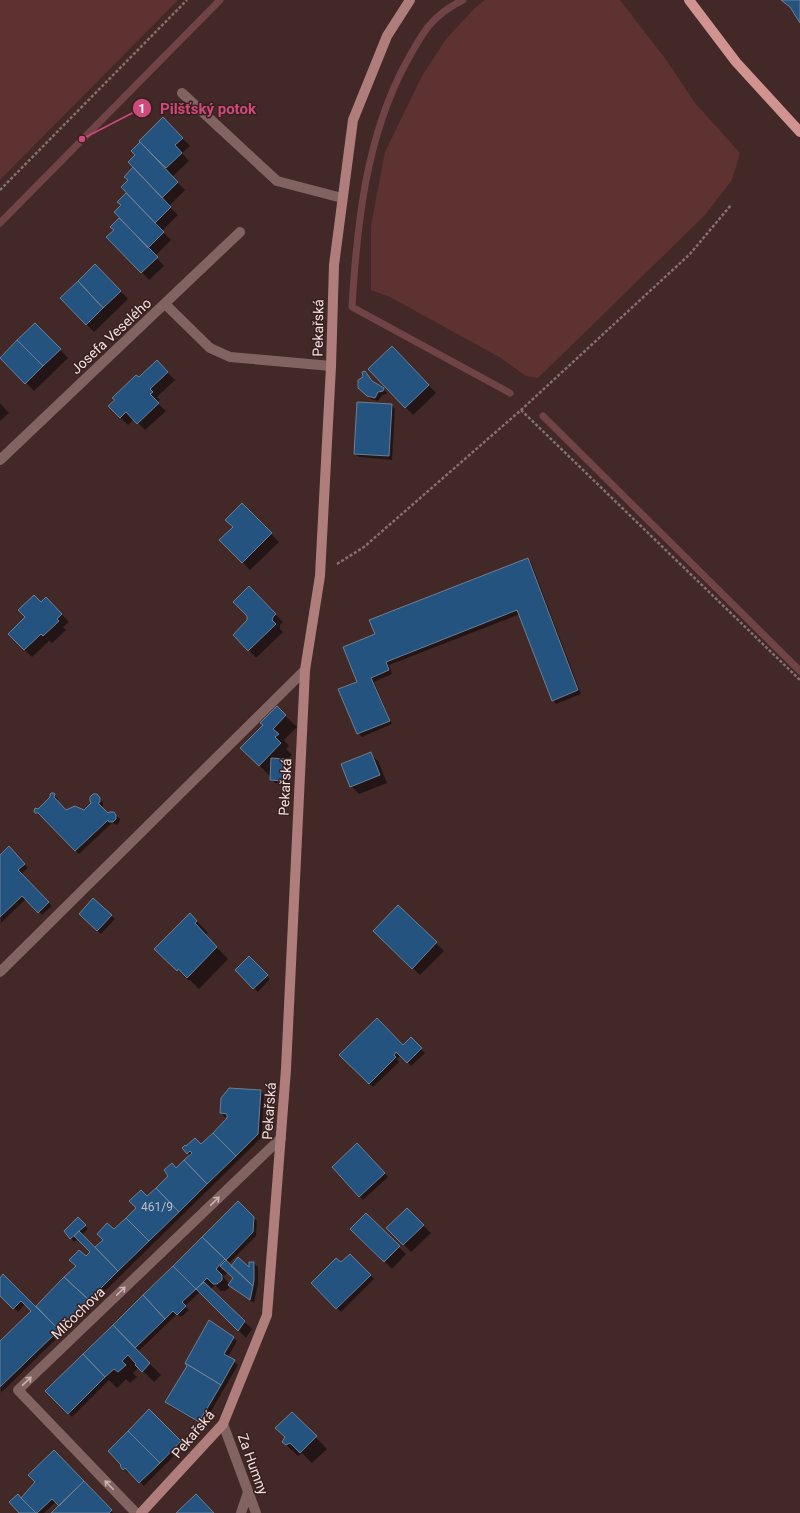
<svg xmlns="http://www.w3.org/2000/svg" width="800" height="1513" font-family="Roboto,sans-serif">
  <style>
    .green { fill: #5e3231 }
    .shadow { fill: #0007; fill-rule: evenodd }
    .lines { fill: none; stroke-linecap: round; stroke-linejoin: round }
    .stream { stroke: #704346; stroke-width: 7 }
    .building { fill: #23537e; stroke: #6c8094 }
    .path { stroke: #86706f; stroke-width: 2.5; stroke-dasharray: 3 2; stroke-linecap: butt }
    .street { stroke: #816361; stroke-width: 10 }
    .secondary { stroke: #af7e7c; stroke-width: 10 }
    .primary { stroke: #d19390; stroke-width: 10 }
    .oneway { stroke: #cab4b3 }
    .labels { text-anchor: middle; stroke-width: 3; stroke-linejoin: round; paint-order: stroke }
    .number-label { font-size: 12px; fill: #bebdc7 }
    .street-label { font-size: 14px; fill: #f2e0df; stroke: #371f1e }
    .leader { fill: none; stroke: #ce4a7c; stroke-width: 1.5 }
    .callout-dot { fill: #ce4a7c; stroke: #371f1e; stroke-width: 1.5 }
    .mark-label { font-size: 12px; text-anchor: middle; font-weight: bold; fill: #fff }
    .callout-label { font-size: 15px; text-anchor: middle; font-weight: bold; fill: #ce4a7c; stroke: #371f1e; stroke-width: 3; stroke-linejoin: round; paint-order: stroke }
  </style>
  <rect width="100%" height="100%" fill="#422928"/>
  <path class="green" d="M0,0H178L0,180Z
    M485,0H620L667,61L695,103L740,153L732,180L705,215L538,378L526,376L501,358L390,297L371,290V226L385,152L422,76L446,39L476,7Z"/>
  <path class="shadow" d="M163,119L190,146L182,153L189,161L172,177L185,190L169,206L178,215L162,231L171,240L155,256L164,266L149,280L108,237L115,231L111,227L121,218L122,205L118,202L128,193L129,180L135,167L136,155L133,151Z
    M95,265L128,299L94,332L61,298Z
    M35,324L68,358L34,391L1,357Z
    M392,347L436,393L413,415L369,369Z
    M164,369L175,380L157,397L160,400L157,403L166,411L145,430L134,419L128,425L120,417L116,401L139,379Z
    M364,377L383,389L387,393L386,394L382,395L378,401L371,399L359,388Z
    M0,403L9,413L0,421Z
    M392,405L395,409L392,460L359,457L355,454Z
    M242,504L279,542L250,570L221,540L234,527Z
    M528,559L531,562L581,694L556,704L553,700L520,614L389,665L392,674L374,682L392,724L362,737L358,733V683L376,635Z
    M249,588L283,622L280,625V629L283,632L256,658L234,635L249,621Z
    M41,604L54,606L69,622L63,627L66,630L52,643L49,641L32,657L9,634Z
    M277,708L297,727L284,740L289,746L286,749L292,755L285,762L287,764L286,784L275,783L271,779V777L242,748L264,726Z
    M370,754L378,761L387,783L359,794L351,786Z
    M53,794L58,799L57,802L66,811H84L93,803L96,795L103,802V806L101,807L108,814L113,813L120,819L119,823L117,825L112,823L79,854L43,816H40L35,811L39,810Z
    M9,848L28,868L21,874L52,906L42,915L26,899L1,923L0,856Z
    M93,899L115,919L101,934L80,914Z
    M190,914L208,933L205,935L228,959L199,989L190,980L189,981L156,949Z
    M382,939L436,943L444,951L420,975Z
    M249,958L270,979L258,992L237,970Z
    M411,1039L425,1053L411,1066L401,1055L397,1059L399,1062L373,1087L341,1055L403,1046Z
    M261,1091L264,1095L262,1137L1,1393L0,1342L32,1311L25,1304L18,1312L0,1294V1279L36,1308L92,1252L78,1239L74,1242L66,1231L78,1219L88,1229L82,1235L95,1249L190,1156L183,1148L201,1145L228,1119V1117H224L221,1113L222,1099Z
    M357,1145L388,1177L363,1200L333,1167Z
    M238,1203L257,1221L256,1236L228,1264L232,1268L250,1269L254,1263L258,1267V1284L254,1303L229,1285V1288L225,1291H221L215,1285L211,1289L252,1329L246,1338L200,1292L185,1306L189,1310L181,1317L177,1314L139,1351H137L161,1375L154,1382L139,1367L133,1373L137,1377L130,1383L126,1379L117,1388L109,1380L72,1417L47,1391ZM228,1272L234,1278L230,1284L223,1277Z
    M407,1209L431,1233L411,1252L388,1228Z
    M366,1214L406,1254L392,1269L352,1229Z
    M350,1255L374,1279L341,1312L312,1283L341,1263Z
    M233,1338L237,1341L228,1357L238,1365L203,1425L170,1406L166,1402Z
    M149,1410L184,1446L144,1486L129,1471L128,1473L121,1466Z
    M292,1413L327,1449L312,1463L302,1453L298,1456L283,1442L286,1437Z
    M54,1452L113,1513H53L60,1506L56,1502L44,1513H21L22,1499L37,1482Z"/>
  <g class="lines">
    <path class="stream" d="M463,0C432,15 423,32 407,61C366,136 357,223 352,307L510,393
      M0,223L220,0
      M543,416L800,671"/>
  </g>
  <path class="building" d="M781,0H800V23L790,7Z
    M163,117L183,138L175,145L182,153L166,168L139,141Z
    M140,142L178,182L162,198L128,162L135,155L131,151Z
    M133,167L171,207L155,223L121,187L128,180L124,177Z
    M126,193L164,232L148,248L114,212L121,205L117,202Z
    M119,218L158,257L141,273L106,237L114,230L110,227Z
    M95,264L121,291L103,308L78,281Z
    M78,281L103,308L86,325L60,298Z
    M35,323L61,349L43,366L17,340Z
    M17,340L43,366L25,384L0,358Z
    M392,346L429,385L405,408L368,369Z
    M157,360L168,372L150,389L153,392L150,394L159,403L137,424L126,412L120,418L108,406L115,400L112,398L136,375L139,377Z
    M365,371L372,381L384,388L383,391L378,392L375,398L367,396L358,388V380L363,377L362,372Z
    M357,402L392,404L389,456L354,454Z
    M242,503L272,533L242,563L219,540L233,527L225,520Z
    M528,558L578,690L552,701L517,610L386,662L389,670L371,678L390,721L357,734L338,689L357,682L343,647L375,634L369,620Z
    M249,586L276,614L273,617L272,620L276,624L248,651L233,635L247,620V616L233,602Z
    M34,595L41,602L46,597L62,614L57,619L59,621L43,636L41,634L24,650L8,634L25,617L18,610Z
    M277,706L286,715L273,729L279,734L275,737L281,743L259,766L240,748L263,725L260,723Z
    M371,752L380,775L350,787L341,764Z
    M271,758L284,759L283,781L270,780Z
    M51,793H54L55,794L54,797L66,810L75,806L84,810L91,803L90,801V797L93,794H97L100,798V802L98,803L108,813L109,812H114L116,815V819L113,822H109L108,820L75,851L38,813H35L34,811L35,808L38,809L50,797V794Z
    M9,846L25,864L18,870L49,902L38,913L22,896L0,917V855Z
    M93,898L112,915L97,931L79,914Z
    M398,905L437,942L412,969L373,931Z
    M190,913L197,921L195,923L217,947L187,978L178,969L177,971L154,949Z
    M249,956L268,975L253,989L235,970Z
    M377,1018L403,1045L411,1037L422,1048L407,1063L396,1052L394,1055L396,1057L369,1084L339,1055Z
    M229,1088L261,1090L258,1134L236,1156L213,1133L227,1118V1114L220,1113L221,1098Z
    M213,1133L236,1156L207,1184L184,1160L192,1153L190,1151L187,1154L182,1148L185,1145L186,1146L195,1138L201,1144Z
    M357,1143L385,1173L359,1197L332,1167Z
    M184,1160L207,1184L179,1212L156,1188L168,1176L164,1170L172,1163L176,1168Z
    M156,1188L179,1212L149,1241L126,1218L136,1208L129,1201L141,1190L147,1196Z
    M238,1201L254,1217L253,1232L226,1260L202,1237Z
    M407,1208L424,1225L403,1245L386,1228Z
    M366,1213L400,1246L384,1262L350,1229Z
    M78,1217L86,1225L70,1239L64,1231Z
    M126,1218L149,1241L118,1271L95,1247L103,1240L97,1234L107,1223L114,1229Z
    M79,1231L118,1271L89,1300L64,1277L76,1266L69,1260L79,1250L86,1256L90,1252L74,1236Z
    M202,1237L225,1259L216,1269L222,1275V1280L217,1284H213L207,1278L196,1289L173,1266Z
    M350,1254L371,1275L336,1309L311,1283L336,1258L341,1262Z
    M238,1257L249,1267V1262H254V1280L253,1286L231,1266Z
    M226,1260L253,1286L250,1300L228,1285L233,1278L220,1266Z
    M173,1266L196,1289L182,1302L186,1306L177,1315L173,1311L165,1319L143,1295Z
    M3,1274L59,1330L0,1387V1341L31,1311L21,1301L13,1309L0,1296V1278Z
    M64,1277L89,1300L59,1330L36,1306Z
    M204,1282L245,1321L238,1331L196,1289Z
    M143,1295L165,1319L135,1348L113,1325Z
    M209,1320L234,1337L224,1354L235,1360L221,1385L185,1363Z
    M113,1325L150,1363L142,1372L135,1365L136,1364L128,1355L122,1361L126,1365L118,1372L114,1369L105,1377L83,1354Z
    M83,1354L105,1377L68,1414L45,1391Z
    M185,1363L221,1385L199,1422L165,1402L187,1366Z
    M149,1409L181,1441L160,1463L128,1431Z
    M292,1412L317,1436L300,1453L290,1443L286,1445L282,1442L285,1437L275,1428Z
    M128,1431L160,1463L139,1483L125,1468L123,1470L120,1466L121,1465L108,1451Z
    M54,1450L84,1481L59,1506L52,1499L37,1513H36L21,1498L35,1482L28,1475Z
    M84,1481L112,1510L109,1513H51Z
    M18,1494L21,1498L36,1513H19L9,1502Z
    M196,1494L214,1513H176Z"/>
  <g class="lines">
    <path class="path" d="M0,190L187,0
      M521,410L800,680
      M337,564L364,547L521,410L690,254L731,205"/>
    <path class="street" d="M182,93L277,181L342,198
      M165,304L210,348L230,357L331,366
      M0,460L240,232
      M0,972L305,670
      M223,1424L256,1513
      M136,1513L18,1390L281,1138
      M241,1513L248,1492"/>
    <path class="secondary" d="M141,1513L223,1424L267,1315L286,1069L305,670L320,576L331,366L334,265L353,120L387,36L410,0"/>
    <path class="primary" d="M689,0L736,62L800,132"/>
  </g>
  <defs><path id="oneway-shaft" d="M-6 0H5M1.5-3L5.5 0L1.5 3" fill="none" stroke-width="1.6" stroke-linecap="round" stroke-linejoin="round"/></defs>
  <g class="oneway">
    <use href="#oneway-shaft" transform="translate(215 1201) rotate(-44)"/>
    <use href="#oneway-shaft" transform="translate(121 1291) rotate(-44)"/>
    <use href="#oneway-shaft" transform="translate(27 1381) rotate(-44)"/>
    <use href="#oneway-shaft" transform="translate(109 1485) rotate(-134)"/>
  </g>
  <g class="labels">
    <g class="number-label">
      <text x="157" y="1211">461/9</text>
    </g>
    <g class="street-label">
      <text transform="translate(318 328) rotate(-89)" y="5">Pekařská</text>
      <text transform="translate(111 336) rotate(-43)" y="5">Josefa Veselého</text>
      <text transform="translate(285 787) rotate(-87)" y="5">Pekařská</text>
      <text transform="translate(269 1111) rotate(-86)" y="5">Pekařská</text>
      <text transform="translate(78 1313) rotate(-44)" y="5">Mlčochova</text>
      <text transform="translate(193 1434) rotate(-50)" y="5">Pekařská</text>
      <text transform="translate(253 1464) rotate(70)" y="5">Za Humny</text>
    </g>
  </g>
  <path class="leader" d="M82 139L142 108"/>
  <g class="callout-dot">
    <circle cx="82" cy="139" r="4"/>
    <circle cx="142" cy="108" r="10"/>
  </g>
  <g class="mark-label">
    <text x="142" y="113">1</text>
  </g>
  <g class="callout-label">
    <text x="208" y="114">Pilšťský potok</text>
  </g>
</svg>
